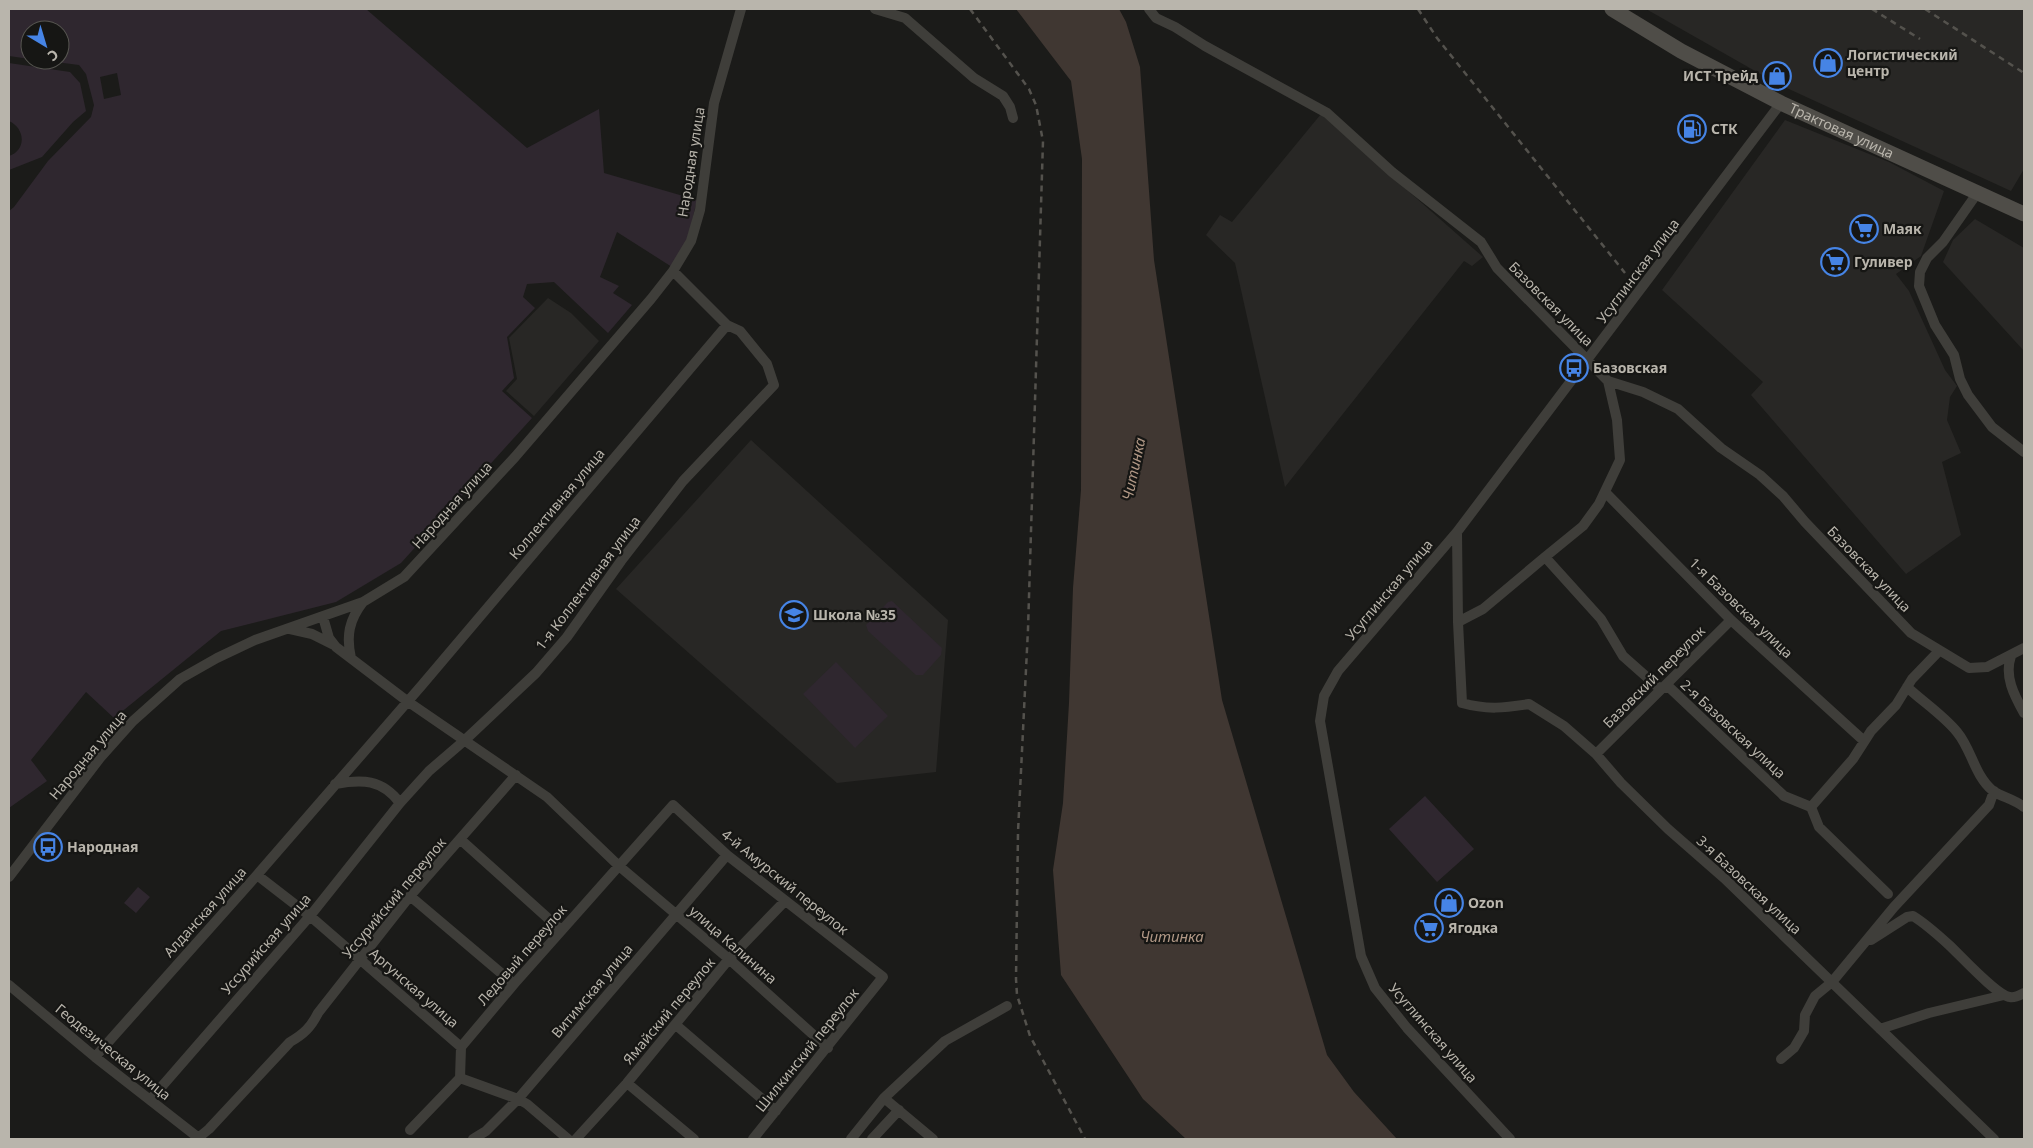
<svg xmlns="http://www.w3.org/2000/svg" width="2033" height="1148" font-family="'Noto Sans',sans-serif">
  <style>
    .built { fill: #282725 }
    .green { fill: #2f272f; fill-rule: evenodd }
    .water { fill: #403732 }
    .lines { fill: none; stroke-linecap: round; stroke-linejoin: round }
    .street { stroke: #3f3e3a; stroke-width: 10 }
    .secondary { stroke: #4f4d48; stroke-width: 15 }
    .rail { stroke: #54524d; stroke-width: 2.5; stroke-dasharray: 6 5; stroke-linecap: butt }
    .labels { text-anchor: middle; stroke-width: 4.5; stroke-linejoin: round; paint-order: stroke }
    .poi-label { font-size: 14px; font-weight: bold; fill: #b9b5ac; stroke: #161614; text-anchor: start }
    .street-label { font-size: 14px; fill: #b9b5ac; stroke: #161614 }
    .water-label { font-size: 15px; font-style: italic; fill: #b19886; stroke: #161614 }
  </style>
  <rect width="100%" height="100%" fill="#1b1b19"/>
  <path class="built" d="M1646,9H2024V169L2011,191L1778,84Z
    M1321,114L1483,257L1472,266L1464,261L1285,487L1235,263L1206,235L1220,215L1232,222Z
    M1785,120L1889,162L1944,191L1921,256L1896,274L1909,291L1945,370L1957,386L1950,397L1947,420L1961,453L1942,462L1961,535L1906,574L1751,395L1763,382L1662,290Z
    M1975,219L2024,248V351L1943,262L1953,240Z
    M548,298L571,313L599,341L534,416L506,391L517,379L509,338Z
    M751,440L948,620L936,772L837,783L616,589Z"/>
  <path class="green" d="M9,9H366L527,148L599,109L604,173L697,200L687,242L672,267L617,232L600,277L619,286L613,293L632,305L608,333L554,282L527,284L523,297L535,308L507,337L514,378L502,391L532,418L401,563L336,602L221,631L114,718L86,692L31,760L47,781L9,808V211L14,207L48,161L91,117L94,105L86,74L79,65L40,60H60V30H30V59L9,56ZM117,73L121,95L104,99L100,77Z
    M9,63L70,72L80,83L86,111L73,122L42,157L9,170V156C27,150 25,128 9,121Z
    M892,601L942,648L941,655L923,675H916L868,631L866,625L888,602Z
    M836,662L888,716L855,748L803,694Z
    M1425,796L1474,849L1437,882L1389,829Z
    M138,887L150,897L136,913L124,903Z"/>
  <path class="water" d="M1016,9H1119L1126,22L1140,67L1154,260L1222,700L1327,1055L1354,1092L1397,1139H1186L1143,1099L1061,975L1053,870L1063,803L1069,703L1073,588L1081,490L1082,159L1071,81Z"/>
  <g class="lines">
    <path class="street" d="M875,9L905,18L974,78L1003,96L1010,107L1013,118
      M1149,9L1156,18L1175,27L1205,46L1327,113L1392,172L1481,242L1497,268L1608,381L1643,392L1678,409L1721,448L1760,475L1783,496L1805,522L1911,633L1969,668L1987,667L2024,648
      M1978,192L1943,242L1927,258L1920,272L1919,286L1935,325L1954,355L1960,379L1968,395L1992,427L2024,452
      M1605,492L1731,620L1863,740
      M1457,532L1458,622L1462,703C1487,710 1504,708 1529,704L1564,726L1596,754L1621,783L1668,829L1724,878L1994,1139
      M1545,557L1601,619L1623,656L1658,687L1670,688L1784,796L1811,807L1819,827L1888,894
      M323,617L329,638L336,647L407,701L547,797L619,866L729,959L828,1048
      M1458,622L1483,609L1545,557L1583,526L1599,504L1620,460L1617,420L1608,381
      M290,629L312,634L332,644
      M2011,656C2004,676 2014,695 2024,713
      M351,658C346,636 349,620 363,602
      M1907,687C1923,702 1943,715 1957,732C1972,750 1974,775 1993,791C2002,797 2014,799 2024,807
      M1596,754L1731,620
      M335,784C362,779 382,779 400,803
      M1811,807L1853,759L1871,731L1896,705L1912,679L1939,651
      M461,840L561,930
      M257,875L310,916L461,1047
      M9,877L100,758L133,721L180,679L217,658L255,640L363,602L404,577L515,457L651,299L673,271L691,241L700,210L714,103L741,9
      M410,896L514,984
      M1871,940L1907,917L1913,916C1926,924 1937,934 1949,945C1960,955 1997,996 2010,997C2015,998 2020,995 2024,993
      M9,985L95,1057L200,1139
      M676,1025L776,1111
      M1880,1029L1929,1013L2004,995
      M95,1057L257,875L422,685L727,325
      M1781,1059L1794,1048L1804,1031L1805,1015L1815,996L1832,982L1894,907L1989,805L1994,791
      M460,1078L518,1099L527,1104L568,1139
      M627,1083L694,1139
      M884,1098L933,1139
      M150,1100L310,916L400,803L429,771L465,740L536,673L567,637L621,561L683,481L774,385L767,364L740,331L727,325L673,271
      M410,1130L460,1078L461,1047L514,984L673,805L727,855L883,977L753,1139
      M198,1138L209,1129L290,1042C304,1034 311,1027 318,1013L410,896L516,775
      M473,1139L486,1131L518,1099L727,855
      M576,1139L627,1083L729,959L785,901
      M851,1139L884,1098L945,1041L1007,1006
      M872,1139L899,1110
      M1510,1139L1407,1028L1375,988L1361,956L1320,721L1324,696L1338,671L1457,532L1781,103"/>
    <path class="secondary" id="s1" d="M1612,9L1681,51L1781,103L2024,214"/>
    <path class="rail" d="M970,9L1029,89L1036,105L1043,141L1028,629L1018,832L1016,979L1017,995L1030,1036L1085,1139
      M1418,9L1437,38L1625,273
      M1872,9L1920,39
      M1925,9L2024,73"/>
  </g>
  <defs>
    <symbol id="shop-ring" viewBox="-11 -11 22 22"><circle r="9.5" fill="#161614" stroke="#4684e5" stroke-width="1.5"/><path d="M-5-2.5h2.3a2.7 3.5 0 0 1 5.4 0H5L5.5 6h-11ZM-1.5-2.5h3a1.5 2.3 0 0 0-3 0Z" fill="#4684e5"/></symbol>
    <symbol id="fuel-ring" viewBox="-11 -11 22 22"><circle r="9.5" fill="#161614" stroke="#4684e5" stroke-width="1.5"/><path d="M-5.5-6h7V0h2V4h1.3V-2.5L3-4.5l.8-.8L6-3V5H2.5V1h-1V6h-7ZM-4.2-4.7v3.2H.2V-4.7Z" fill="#4684e5"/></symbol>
    <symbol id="supermarket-ring" viewBox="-11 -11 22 22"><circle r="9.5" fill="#161614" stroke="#4684e5" stroke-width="1.5"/><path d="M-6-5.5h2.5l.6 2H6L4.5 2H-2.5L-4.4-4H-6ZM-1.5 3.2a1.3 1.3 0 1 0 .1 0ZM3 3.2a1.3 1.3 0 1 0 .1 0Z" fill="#4684e5"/></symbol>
    <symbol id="bus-ring" viewBox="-11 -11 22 22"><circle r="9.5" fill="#161614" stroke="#4684e5" stroke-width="1.5"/><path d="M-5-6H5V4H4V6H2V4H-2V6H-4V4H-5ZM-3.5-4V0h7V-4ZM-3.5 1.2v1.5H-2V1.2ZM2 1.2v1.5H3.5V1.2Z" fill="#4684e5"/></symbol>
    <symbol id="school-ring" viewBox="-11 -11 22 22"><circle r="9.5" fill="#161614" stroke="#4684e5" stroke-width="1.5"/><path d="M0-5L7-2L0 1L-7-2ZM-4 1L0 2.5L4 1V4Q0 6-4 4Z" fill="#4684e5"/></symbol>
  </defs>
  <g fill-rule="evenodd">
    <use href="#shop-ring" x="1812" y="47" width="32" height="32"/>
    <use href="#shop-ring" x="1761" y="60" width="32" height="32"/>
    <use href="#fuel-ring" x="1676" y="113" width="32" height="32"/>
    <use href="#supermarket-ring" x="1848" y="213" width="32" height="32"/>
    <use href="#supermarket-ring" x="1819" y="246" width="32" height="32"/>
    <use href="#bus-ring" x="1558" y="352" width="32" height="32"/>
    <use href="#school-ring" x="778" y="599" width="32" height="32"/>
    <use href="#bus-ring" x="32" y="831" width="32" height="32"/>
    <use href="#shop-ring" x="1433" y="887" width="32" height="32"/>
    <use href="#supermarket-ring" x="1413" y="912" width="32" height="32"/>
  </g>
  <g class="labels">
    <g class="poi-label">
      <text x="1847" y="60">Логистический<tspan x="1847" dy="16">центр</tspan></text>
      <text x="1758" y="81" text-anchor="end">ИСТ Трейд</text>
      <text x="1711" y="134">СТК</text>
      <text x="1883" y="234">Маяк</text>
      <text x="1854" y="267">Гуливер</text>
      <text x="1593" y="373">Базовская</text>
      <text x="813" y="620">Школа №35</text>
      <text x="67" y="852">Народная</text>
      <text x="1468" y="908">Ozon</text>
      <text x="1448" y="933">Ягодка</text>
    </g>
    <g class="street-label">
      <text dy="5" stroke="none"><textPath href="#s1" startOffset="260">Трактовая улица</textPath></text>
      <text transform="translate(691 162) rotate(-81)" y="5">Народная улица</text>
      <text transform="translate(1638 271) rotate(-53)" y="5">Усуглинская улица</text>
      <text transform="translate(1551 304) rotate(45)" y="5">Базовская улица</text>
      <text transform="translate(557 504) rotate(-50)" y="5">Коллективная улица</text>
      <text transform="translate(452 505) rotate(-48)" y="5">Народная улица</text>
      <text transform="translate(1869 569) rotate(46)" y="5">Базовская улица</text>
      <text transform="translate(588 583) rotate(-53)" y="5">1-я Коллективная улица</text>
      <text transform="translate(1389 590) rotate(-50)" y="5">Усуглинская улица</text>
      <text transform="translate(1741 608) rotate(44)" y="5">1-я Базовская улица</text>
      <text transform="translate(1654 677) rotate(-45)" y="5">Базовский переулок</text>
      <text transform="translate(1733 729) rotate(43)" y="5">2-я Базовская улица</text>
      <text transform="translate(88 755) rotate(-50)" y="5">Народная улица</text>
      <text transform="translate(785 882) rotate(39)" y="5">4-й Амурский переулок</text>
      <text transform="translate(1749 885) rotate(43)" y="5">3-я Базовская улица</text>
      <text transform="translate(394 898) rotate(-50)" y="5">Уссурийский переулок</text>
      <text transform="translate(205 912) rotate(-48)" y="5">Алданская улица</text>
      <text transform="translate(266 944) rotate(-49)" y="5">Уссурийская улица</text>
      <text transform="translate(733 945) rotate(41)" y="5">улица Калинина</text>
      <text transform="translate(522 955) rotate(-49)" y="5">Ледовый переулок</text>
      <text transform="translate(414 988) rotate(41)" y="5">Аргунская улица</text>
      <text transform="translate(592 991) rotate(-50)" y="5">Витимская улица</text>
      <text transform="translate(669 1011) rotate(-50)" y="5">Ямайский переулок</text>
      <text transform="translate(1433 1033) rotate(49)" y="5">Усуглинская улица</text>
      <text transform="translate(807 1050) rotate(-51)" y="5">Шилкинский переулок</text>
      <text transform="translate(113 1052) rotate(39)" y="5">Геодезическая улица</text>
    </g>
    <g class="water-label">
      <text transform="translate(1134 469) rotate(-78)" y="5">Читинка</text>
      <text x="1172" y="942">Читинка</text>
    </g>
  </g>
  <rect width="2033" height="1148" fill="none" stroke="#b9b5ac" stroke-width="20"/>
  <g transform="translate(45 45) rotate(142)"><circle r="24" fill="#161614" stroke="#575651"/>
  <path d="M0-4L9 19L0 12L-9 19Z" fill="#4684e5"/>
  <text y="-8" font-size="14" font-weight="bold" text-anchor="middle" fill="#b9b5ac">С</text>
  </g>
</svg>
